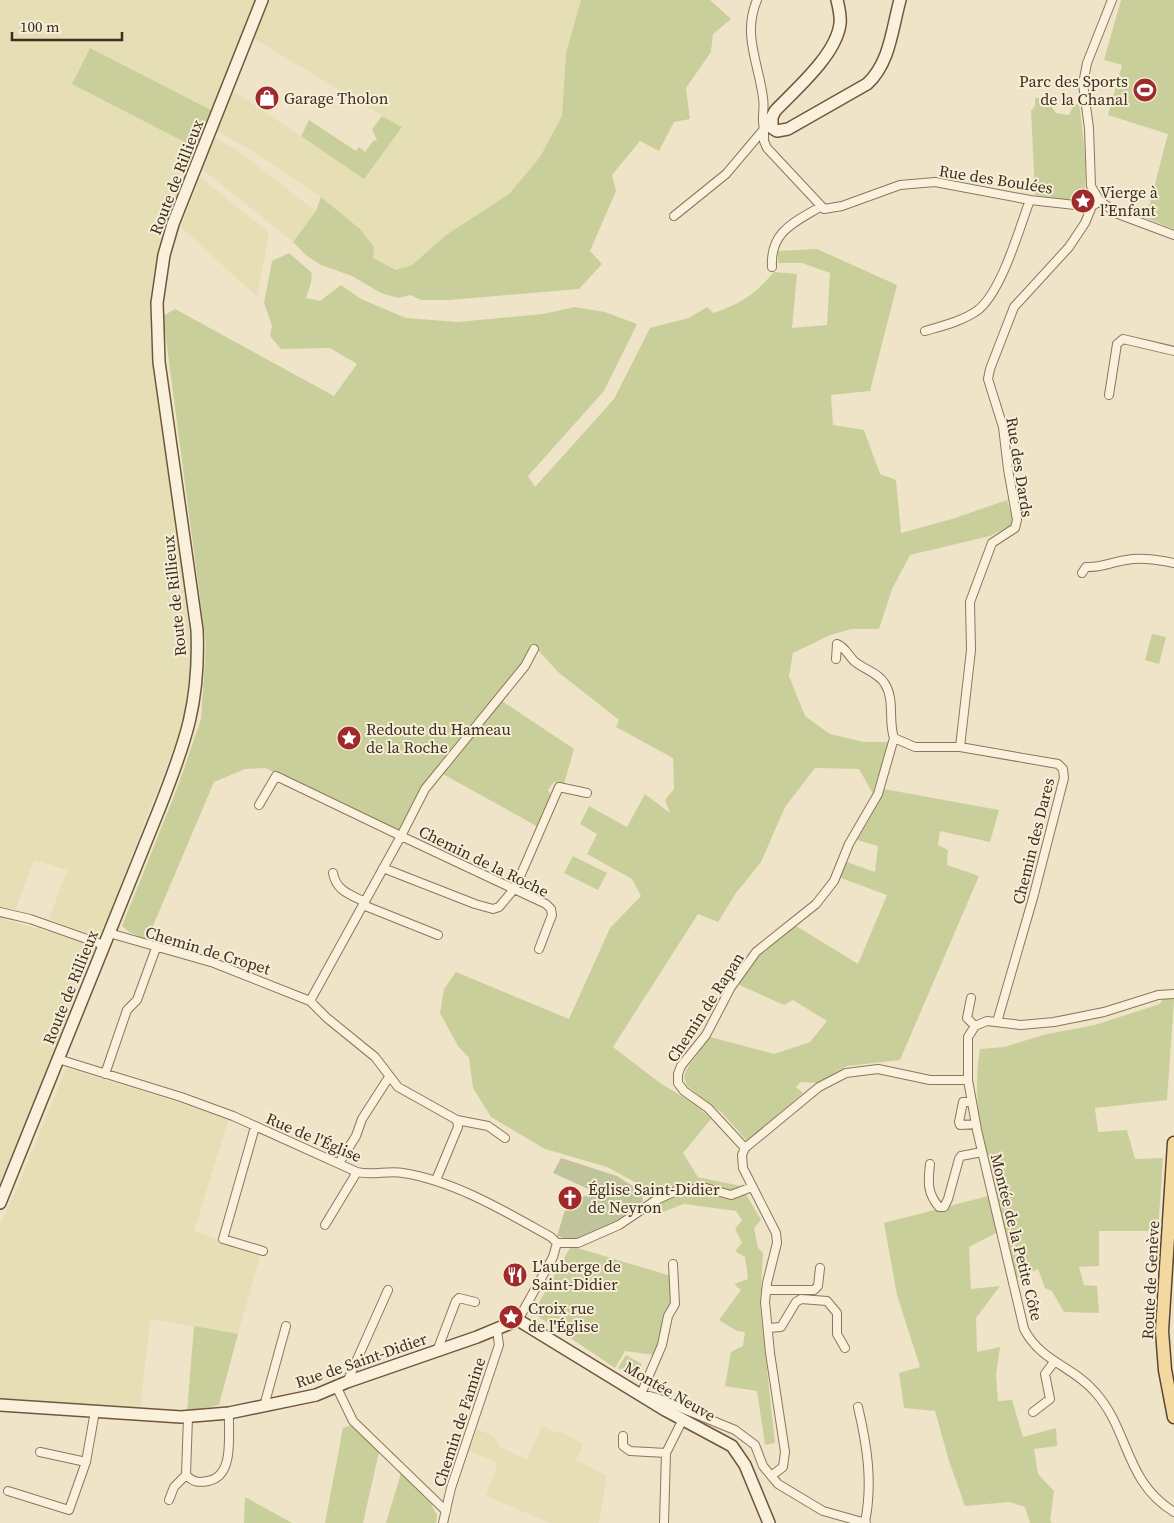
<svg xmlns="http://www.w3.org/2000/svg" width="1174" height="1523" font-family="'Source Serif 4',serif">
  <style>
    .farmland { fill: #e6deb5 }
    .green { fill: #c9cf9b }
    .cemetery { fill: #bfc49a }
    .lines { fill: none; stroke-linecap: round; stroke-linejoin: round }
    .street-casing { stroke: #8d765c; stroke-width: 10 }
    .secondary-casing { stroke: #6f573f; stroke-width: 14 }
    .primary-casing { stroke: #5b4430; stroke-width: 15 }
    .street { stroke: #faf1dc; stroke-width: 8 }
    .secondary { stroke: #faf1dc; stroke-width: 11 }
    .primary { stroke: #f3d9a0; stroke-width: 12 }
    .labels { text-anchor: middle; stroke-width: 4; stroke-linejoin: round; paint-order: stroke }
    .poi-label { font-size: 16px; fill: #3d2e20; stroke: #f7eed8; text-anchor: start }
    .street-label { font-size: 16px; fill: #3d2e20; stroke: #f7eed8 }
  </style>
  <rect width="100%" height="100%" fill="#f0e4c8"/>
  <path class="farmland" d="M0,0H254L211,110L90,48L72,84L196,148L160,243L150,296V331L192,653L184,721L106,922L98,937L49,919L67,870L34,860L16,909H0Z
    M269,0H581L566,53L562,116L540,157L509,194L446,235L412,265L396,270L372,258L374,247L360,229L321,197L256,153L217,131L233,91L364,178L401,127L253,38Z
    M215,138L235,149L316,211L293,242L202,169Z
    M200,177L269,233L257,297L181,227Z
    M0,918L94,945L51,1060L0,1183Z
    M66,1068L229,1118L194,1231L261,1253L238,1334L150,1319L140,1410L0,1400V1225L21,1179Z
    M542,1426L557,1433L561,1432L583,1444L576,1460L607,1476L599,1523H550L486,1496L498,1463L469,1451L477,1429L493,1436L500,1447L527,1460Z"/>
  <path class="green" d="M581,0H710L731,19L713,34L711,52L686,88L690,119L674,122L659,151L640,141L612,175L616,191L590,251L602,264L579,289L449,300H421L410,295L398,298L381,293L352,276L321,265L307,256L293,242L316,211L321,197L360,229L374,247L373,258L396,270L412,265L446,235L509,194L540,157L562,116L566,53Z
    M1121,0H1174V229L1146,218L1168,134L1108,115L1122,65L1104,60Z
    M90,48L211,110L196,148L72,84Z
    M1035,98L1051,99V106L1056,113L1069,115L1074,104H1079C1082,122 1090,187 1082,202L1035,195L1031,111L1035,106Z
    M382,116L402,127L364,179L301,136L309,120L356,151L359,147L365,152L373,141L377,140L372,129Z
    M817,249L897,285L870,391L831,395L833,425L864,430L880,474L896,480L901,533L952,519L1007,500L1014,524L990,536L910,555L892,589L879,629H851L828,636L793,653L789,676L805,716L830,734L864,742H888L873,794L859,769L815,768L785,807L761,862L736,893L718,922L698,914L613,1047L660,1083L696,1105L711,1119L683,1153L698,1177L741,1186L761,1220L754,1228L758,1248L763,1253L760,1306L775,1443L765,1445L757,1391L725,1386L731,1352L743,1346L745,1332L737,1331L719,1320L741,1290L734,1284L748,1279L745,1257L735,1251L742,1243L735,1229L742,1220L736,1211L684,1204L655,1215L646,1188L607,1167L545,1149L491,1117L473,1088L469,1058L458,1046L440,1013L444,989L456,972L569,1019L610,928L641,896L632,879L587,854L597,834L580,824L589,806L627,827L645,794L670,813L665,800L674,789L673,758L616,727L619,720L558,672L537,649L530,653L437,771L401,832L265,768L245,769L214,782L147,940L129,932L122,926L178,786L201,719L206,644L163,316L175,309L334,396L357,364L330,348L281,349L270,336L272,326L264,303L272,261L289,253L312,273L311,283L306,298L320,301L341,285L361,299L406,318L458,322L543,314L575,307L605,312L637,324L604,391L528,476L535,487L614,399L650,328L689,318L707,307L713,313C741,304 755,294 774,272L797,274L792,328L827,325L830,273L802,263H778V251Z
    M1152,634L1166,637L1159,664L1145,660Z
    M502,701L574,749L564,784L554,782L548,790L553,798L540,828L441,773Z
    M884,789L999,810L990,842L940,831L938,845L948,850L947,865L979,876L900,1060L847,1066L819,1083L801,1082L796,1087L803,1093L747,1141L722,1113L687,1086L684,1077L686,1070L710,1037L774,1054L810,1042L827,1021L793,1000L784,1005L737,984L760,953L793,924L858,964L887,895L838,877L844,861L875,872L878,846L857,840L879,802Z
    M573,856L607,873L598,890L564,873Z
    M1163,998H1173L1174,1000L1167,1100L1095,1108L1098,1132L1127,1130L1135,1159L1163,1158L1158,1231H1099V1266L1079,1267L1084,1285L1097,1286L1099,1313L1064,1312L1052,1291L1045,1288L1038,1269L1017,1278C999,1206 967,1123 980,1049L1004,1047L1047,1034L1095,1025L1160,1004Z
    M988,1196L998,1232L969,1247L971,1289L1000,1286L976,1318L977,1352L1000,1347L996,1375L998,1401L1012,1400L1023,1437L1056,1428L1057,1446L1034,1449L1038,1474L1054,1491L1050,1520L1052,1523H1030L1025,1507L1009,1502L965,1506L949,1461L935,1411L904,1408L899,1373L920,1367L897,1295L884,1223Z
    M571,1246L671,1276L672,1302L665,1311L660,1341L654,1355L625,1351L615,1368L533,1313Z
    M194,1326L238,1334L219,1405L187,1412Z
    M626,1355L642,1364L634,1377L618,1368Z
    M351,1425L379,1452L363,1523H325L343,1428Z
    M401,1473L431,1504L437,1515L436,1523H386Z
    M245,1497L292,1523H244Z"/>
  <path class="cemetery" d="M561,1158L617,1176L642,1192L643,1201C626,1215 595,1238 573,1240C568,1240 562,1237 557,1236L564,1213L571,1202L576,1205L580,1199L593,1191L553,1173Z"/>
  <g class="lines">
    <defs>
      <path id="street" d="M1112,0L1087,63L1083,84L1089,128L1091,186L1100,201L1118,214L1174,235
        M771,123L764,129V141L767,148L824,209L842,206L900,185L935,182L1030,200L1084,206H1092L1100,201
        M674,216L726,174L764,129C761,118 765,109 763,98C759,64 742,35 757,0
        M772,267C770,232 793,223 820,207
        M925,331C942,326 963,321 978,310C1002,291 1019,229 1030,200
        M1109,395L1117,344L1123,339L1174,351
        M1082,573L1086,567C1100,568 1112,562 1126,560C1142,557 1158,560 1174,563
        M836,659L837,644C845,647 848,655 854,661C863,669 879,673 885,684C895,700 888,721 894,738
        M960,747L971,650L970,602L992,543L1015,528L1017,520L1008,469L1003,427L988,379L990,369L1014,307L1069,247L1085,223L1092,206
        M259,805L276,776L401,836L425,789L525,666L534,649
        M383,868L475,904L493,909L499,907L515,888L559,787L587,793
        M333,873C336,891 351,895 365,902
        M363,905L438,935
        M0,912L30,919L104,945
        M109,933L214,963L310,1001L327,1018L375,1057L398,1087L457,1120L458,1127L436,1180
        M1174,994L1158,995L1104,1012L1054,1022L1021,1025L987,1021L975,1026L968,1037V1080L977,1130L1024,1329C1041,1362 1073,1366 1095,1392C1130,1431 1124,1481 1174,1512
        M971,998L967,1018L975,1026
        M310,1001L401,836L546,904L551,909L552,915L539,949
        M58,1059L181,1097L233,1116L357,1172C373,1176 388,1170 403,1173C455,1181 506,1212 551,1237L557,1243
        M105,1074L127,1010L137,1000L156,948
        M972,1102H963L959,1122L960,1125L976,1124
        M457,1120L488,1126L505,1138
        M255,1127L223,1239L263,1251
        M745,1148L708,1108L684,1091L678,1083V1074L681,1066L706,1035L731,987L756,952L816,904L834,881L849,844L878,794L894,738L915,747H960L1058,764L1063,769L1064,778L1033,898L997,1022
        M339,1163L356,1136L362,1119L389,1077
        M930,1164C928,1182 927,1193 939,1207H944L948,1199L959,1159L961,1156L982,1152
        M325,1225L357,1172
        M557,1243H578L619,1225L656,1200L676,1191L706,1188L731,1195L752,1187
        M673,1264L675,1304L668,1316L662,1345L641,1394L657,1398L735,1430L755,1445L763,1466L778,1484L823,1511L866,1523
        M766,1290H814L818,1286L820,1268
        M518,1320L553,1257L557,1243
        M768,1328L781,1327L796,1302L801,1299L827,1301L837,1313V1334L845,1348
        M437,1351L456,1301L459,1298L475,1302
        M347,1382L388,1290
        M337,1388L353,1421L446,1511
        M264,1406L286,1326
        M858,1407C867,1445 873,1483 865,1522
        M1033,1412L1050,1399L1045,1374L1054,1362
        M188,1417L186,1475C193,1482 198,1483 208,1481C235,1476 228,1435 229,1413
        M623,1436V1446L630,1451L666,1453
        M40,1452L86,1462
        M771,1476L783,1467L785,1452L770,1353L765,1302L767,1283L777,1243L776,1233L743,1168L742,1155L745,1148L819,1087L846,1073L878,1069L930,1080H968
        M8,1491L69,1510L86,1462L95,1411
        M169,1500L174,1487L186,1475
        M443,1523L451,1488L499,1345L497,1330
        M664,1523L666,1453L683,1419"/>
      <path id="secondary" d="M837,0C839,8 841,16 840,24C836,55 796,89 775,111L772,117V128L777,131L788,129L867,84C890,63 892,29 900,0
        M0,1203L160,807C186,741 200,702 197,630L159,362L158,332L157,303L164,255L173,224L262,0
        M0,1405L181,1417L229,1413L316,1395L347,1382L477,1337L518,1320L665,1410L732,1446L745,1465L769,1523"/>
      <path id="primary" d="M1174,1143L1162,1331L1165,1370L1174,1417"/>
    </defs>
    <use href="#street" class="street-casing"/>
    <use href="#secondary" class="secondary-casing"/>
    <use href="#primary" class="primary-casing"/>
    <use href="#street" class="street"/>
    <use href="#secondary" class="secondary"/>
    <use href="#primary" class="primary"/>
  </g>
  <defs>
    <symbol id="stadium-disc" viewBox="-11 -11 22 22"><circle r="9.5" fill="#9e2a2b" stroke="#f7eed8"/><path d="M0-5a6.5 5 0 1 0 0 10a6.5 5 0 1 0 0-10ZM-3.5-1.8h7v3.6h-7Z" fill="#fff"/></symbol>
    <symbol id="shop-disc" viewBox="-11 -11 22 22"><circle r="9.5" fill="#9e2a2b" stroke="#f7eed8"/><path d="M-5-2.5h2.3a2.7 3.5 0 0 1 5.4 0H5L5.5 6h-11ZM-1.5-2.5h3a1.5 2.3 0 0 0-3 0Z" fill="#fff"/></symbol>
    <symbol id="sight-disc" viewBox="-11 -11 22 22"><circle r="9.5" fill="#9e2a2b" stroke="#f7eed8"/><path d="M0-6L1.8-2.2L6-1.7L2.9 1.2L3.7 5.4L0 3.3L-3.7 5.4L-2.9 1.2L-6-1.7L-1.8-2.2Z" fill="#fff"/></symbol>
    <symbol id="church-disc" viewBox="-11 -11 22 22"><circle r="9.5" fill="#9e2a2b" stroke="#f7eed8"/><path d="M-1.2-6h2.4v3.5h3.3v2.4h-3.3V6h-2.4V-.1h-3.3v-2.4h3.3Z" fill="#fff"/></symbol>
    <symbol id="restaurant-disc" viewBox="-11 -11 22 22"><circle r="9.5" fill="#9e2a2b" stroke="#f7eed8"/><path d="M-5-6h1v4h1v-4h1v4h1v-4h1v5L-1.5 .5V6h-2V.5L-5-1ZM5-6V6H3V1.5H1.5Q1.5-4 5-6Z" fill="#fff"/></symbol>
  </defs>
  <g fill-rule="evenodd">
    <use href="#stadium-disc" x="1131" y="76" width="28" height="28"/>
    <use href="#shop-disc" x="253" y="84" width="28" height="28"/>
    <use href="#sight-disc" x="1069" y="187" width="28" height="28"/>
    <use href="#sight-disc" x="335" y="724" width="28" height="28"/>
    <use href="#church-disc" x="556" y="1184" width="28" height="28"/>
    <use href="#restaurant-disc" x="501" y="1261" width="28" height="28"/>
    <use href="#sight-disc" x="497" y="1303" width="28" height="28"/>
  </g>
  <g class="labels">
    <g class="poi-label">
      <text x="1128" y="87" text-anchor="end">Parc des Sports<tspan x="1128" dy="18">de la Chanal</tspan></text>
      <text x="284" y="104">Garage Tholon</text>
      <text x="1100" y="198">Vierge à<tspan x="1100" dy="18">l’Enfant</tspan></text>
      <text x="366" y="735">Redoute du Hameau<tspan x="366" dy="18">de la Roche</tspan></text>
      <text x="588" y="1195">Église Saint-Didier<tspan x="588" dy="18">de Neyron</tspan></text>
      <text x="532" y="1272">L'auberge de<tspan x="532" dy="18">Saint-Didier</tspan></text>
      <text x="528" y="1314">Croix rue<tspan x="528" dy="18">de l'Église</tspan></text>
    </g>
    <g class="street-label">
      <text transform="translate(176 177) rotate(-69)" y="6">Route de Rillieux</text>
      <text transform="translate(996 179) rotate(9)" y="6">Rue des Boulées</text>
      <text transform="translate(1020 467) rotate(81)" y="6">Rue des Dards</text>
      <text transform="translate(174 596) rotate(-96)" y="6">Route de Rillieux</text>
      <text transform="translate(1033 841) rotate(-76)" y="6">Chemin des Dares</text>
      <text transform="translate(484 861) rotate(26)" y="6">Chemin de la Roche</text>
      <text transform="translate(208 950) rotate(17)" y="6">Chemin de Cropet</text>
      <text transform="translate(70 987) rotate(-68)" y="6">Route de Rillieux</text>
      <text transform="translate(705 1007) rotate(-57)" y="6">Chemin de Rapan</text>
      <text transform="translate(314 1137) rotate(23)" y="6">Rue de l'Église</text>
      <text transform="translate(1017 1237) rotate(76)" y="6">Montée de la Petite Côte</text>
      <text transform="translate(1150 1280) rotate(-87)" y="6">Route de Genève</text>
      <text transform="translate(361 1360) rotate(-19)" y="6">Rue de Saint-Didier</text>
      <text transform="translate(670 1391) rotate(30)" y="6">Montée Neuve</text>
      <text transform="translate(459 1422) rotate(-72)" y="6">Chemin de Famine</text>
    </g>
  </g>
  <path d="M12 32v8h110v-8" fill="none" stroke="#3d2e20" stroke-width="2.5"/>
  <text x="20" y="32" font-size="15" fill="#3d2e20" stroke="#f7eed8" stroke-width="4" paint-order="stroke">100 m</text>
</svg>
